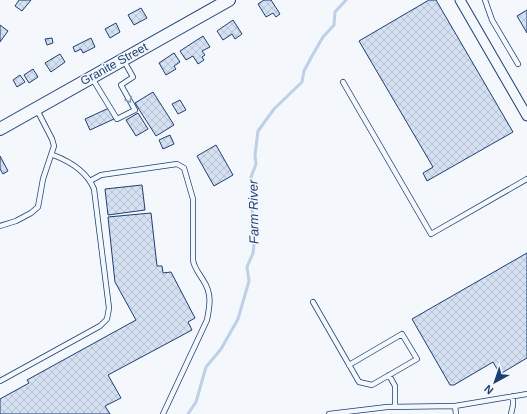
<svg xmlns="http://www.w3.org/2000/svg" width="527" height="414" font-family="Helvetica,sans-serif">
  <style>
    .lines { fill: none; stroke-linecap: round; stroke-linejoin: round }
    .stream { stroke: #bed0e5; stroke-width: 3 }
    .building { fill: url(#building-cross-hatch); stroke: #1d3f73 }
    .service-casing { stroke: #1d3f73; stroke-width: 6 }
    .minor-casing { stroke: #1d3f73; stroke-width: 11 }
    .secondary-casing { stroke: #1d3f73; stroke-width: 14 }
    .service { stroke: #f4f7fb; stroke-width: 4.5 }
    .minor { stroke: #f4f7fb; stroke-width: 9 }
    .secondary { stroke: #f4f7fb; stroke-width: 12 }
    .oneway { stroke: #889bb7 }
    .labels { text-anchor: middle; stroke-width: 3; stroke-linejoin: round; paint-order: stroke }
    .street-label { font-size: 12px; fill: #1d3f73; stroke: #f4f7fb }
    .water-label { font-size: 13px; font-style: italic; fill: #1d3f73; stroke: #f4f7fb }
  </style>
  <defs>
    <pattern id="building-cross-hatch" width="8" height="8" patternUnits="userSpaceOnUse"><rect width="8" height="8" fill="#d5e0f0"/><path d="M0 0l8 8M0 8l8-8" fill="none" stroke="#b6c1d1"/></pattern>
  </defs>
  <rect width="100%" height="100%" fill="#f4f7fb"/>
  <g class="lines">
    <path class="stream" d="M188,414L196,402L206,367L221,349L238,319L249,281L247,267L253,253L255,236L252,208L255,194L251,177L256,164L255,155L258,131L274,109L302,82L304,71L312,56L323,37L334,25L335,12L346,0"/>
  </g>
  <path class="building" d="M19,0H31L22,11L15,6Z
    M264,0H271L280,14L276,17L273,13L266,17L258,4Z
    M429,0H436L513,132L427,181L423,173L433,167L359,41Z
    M141,8L147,18L134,25L128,15Z
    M527,10V33L517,16Z
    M233,20L242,34L235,39L232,34L223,40L217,31Z
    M116,23L120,32L110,38L105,29Z
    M0,25L8,31L0,42Z
    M203,36L210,47L202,51L205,55L202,57L204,60L198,64L193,56L186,60L180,51Z
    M52,38L53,43L47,45L45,39Z
    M91,38L95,47L83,53L81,49L75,52L73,47Z
    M174,53L180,62L174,66L176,69L166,75L159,63Z
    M60,54L65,62L51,72L45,63Z
    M33,69L38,77L29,83L24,75Z
    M20,75L25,82L17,87L13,80Z
    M153,92L174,125L156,136L135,103Z
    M180,100L186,110L178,114L172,104Z
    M109,108L114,119L90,130L85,119Z
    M138,113L148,129L136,136L126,120Z
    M170,135L174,144L163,149L159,140Z
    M216,145L233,175L214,186L197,156Z
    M0,156L8,171L3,174L0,169Z
    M142,185L145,210L108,215L105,189Z
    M151,213L157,266H162L163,273L171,272L195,318L188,322L192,330L108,375L121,398L105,406L110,414H0V399L29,383L27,380L136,320L115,282L108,217Z
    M527,253V358L500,374L493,362L454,385H450L412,319Z"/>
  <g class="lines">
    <defs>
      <path id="service" d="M485,0L492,20L518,64
        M92,78L117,119L135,110L121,85L133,77L124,61
        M343,82L431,234L527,179
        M90,181L101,175L177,164L184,168L193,199V260C194,268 199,273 203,280C212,293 210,305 207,320L163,414
        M0,226L16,221L31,213L38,207L43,179L54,146L52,139L37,110
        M313,302L359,382L372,385L417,359L402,334L349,365
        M389,375L395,386V407
        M0,381L100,326L107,319L109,308L94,189C87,172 69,161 53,155
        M455,406L456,414
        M329,414L387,407L455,406L527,394
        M511,414L513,405V396"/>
      <path id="minor" d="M460,0L527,116"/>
      <path id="secondary" d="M0,129L229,0"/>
    </defs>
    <use href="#service" class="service-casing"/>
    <use href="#minor" class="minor-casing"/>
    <use href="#secondary" class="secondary-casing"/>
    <use href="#service" class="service"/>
    <use href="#minor" class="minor"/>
    <use href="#secondary" class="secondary"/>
  </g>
  <defs><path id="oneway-chevron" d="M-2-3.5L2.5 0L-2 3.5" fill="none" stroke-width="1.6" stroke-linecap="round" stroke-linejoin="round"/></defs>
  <use class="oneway" href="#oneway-chevron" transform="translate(129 100) rotate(61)"/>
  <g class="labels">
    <g class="street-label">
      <text transform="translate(114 64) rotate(-29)" y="4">Granite Street</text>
    </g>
    <g class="water-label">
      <text transform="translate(253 212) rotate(-91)" y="5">Farm River</text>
    </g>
  </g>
  <g transform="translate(495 382) rotate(220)" stroke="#f4f7fb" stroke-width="3" paint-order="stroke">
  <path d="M0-3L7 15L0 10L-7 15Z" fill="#1d3f73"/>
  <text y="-6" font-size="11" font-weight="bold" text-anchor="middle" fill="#1d3f73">N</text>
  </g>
</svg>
